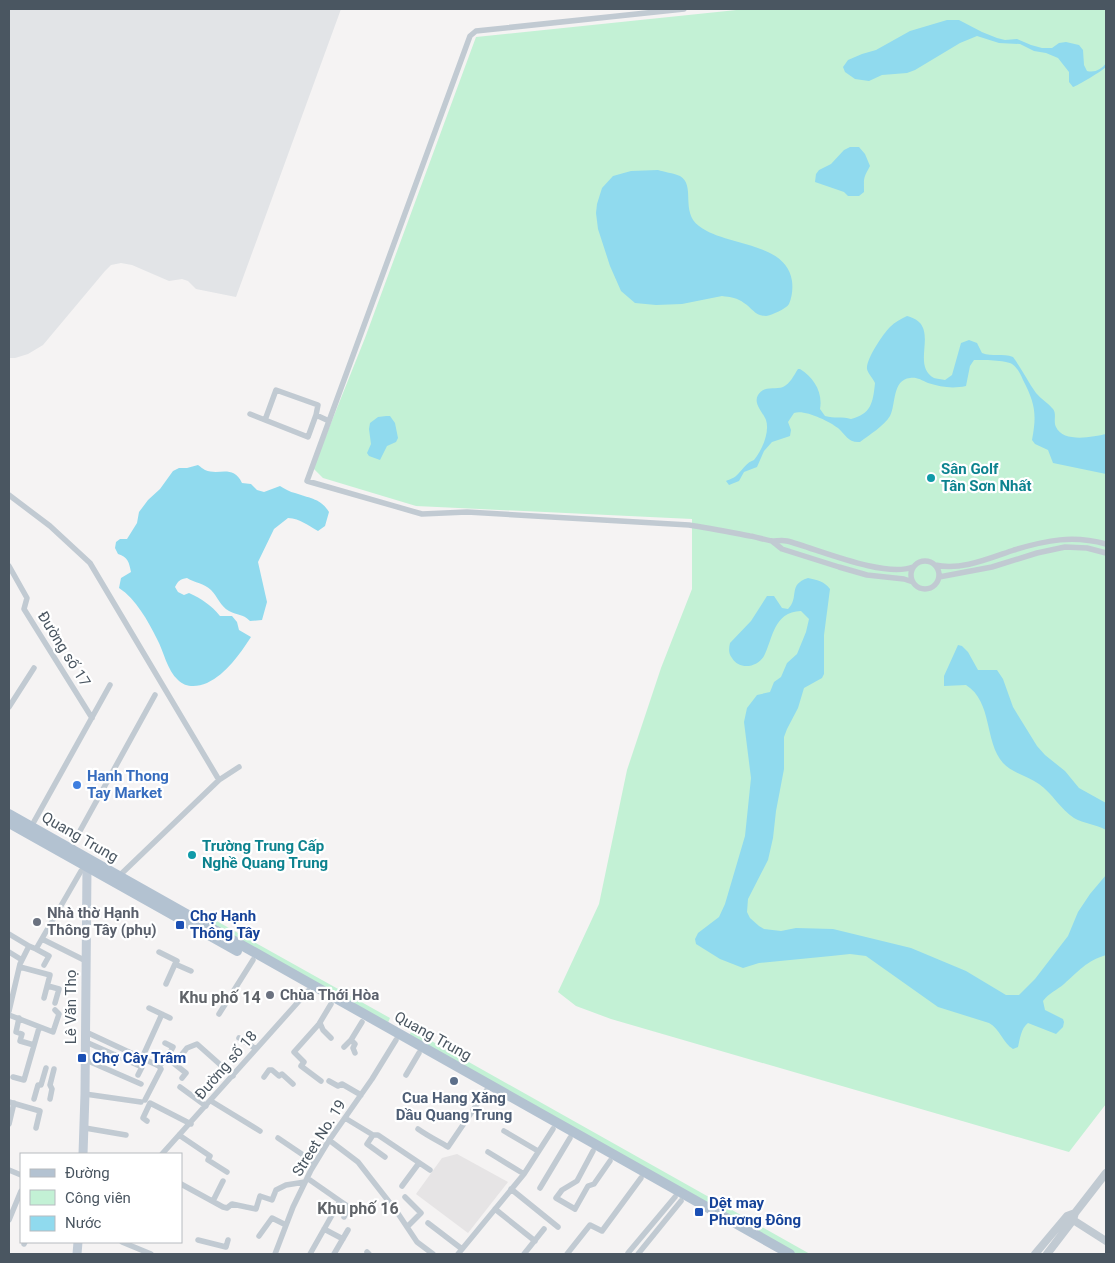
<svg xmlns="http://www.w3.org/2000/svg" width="1115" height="1263" font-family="Roboto,sans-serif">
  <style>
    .education { fill: #e6e4e5 }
    .airport { fill: #e2e4e7 }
    .green { fill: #c3f1d5 }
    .water { fill: #90daee }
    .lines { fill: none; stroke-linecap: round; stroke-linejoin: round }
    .minor { stroke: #c1cad2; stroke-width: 5.5 }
    .tertiary { stroke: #c1cad2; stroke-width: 8 }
    .secondary { stroke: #c1cbd6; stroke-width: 9 }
    .primary { stroke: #b3c2d1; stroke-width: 10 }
    .culture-dot { fill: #0f9aa8; stroke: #fff; stroke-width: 2 }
    .shop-dot { fill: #3f7fe0; stroke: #fff; stroke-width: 2 }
    .worship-dot { fill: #6b7280; stroke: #fff; stroke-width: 2 }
    .transit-dot { fill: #1a4fb4; stroke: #fff; stroke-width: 2 }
    .service-dot { fill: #5c6f8a; stroke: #fff; stroke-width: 2 }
    .labels { text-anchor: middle; stroke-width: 4.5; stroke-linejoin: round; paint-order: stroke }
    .culture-label { font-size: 15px; font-weight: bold; fill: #0d838f; stroke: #fff; text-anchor: start }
    .street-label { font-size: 15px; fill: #4a5661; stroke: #fff }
    .shop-label { font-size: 15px; font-weight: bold; fill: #366cbe; stroke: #fff; text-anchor: start }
    .worship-label { font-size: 15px; font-weight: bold; fill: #5b616d; stroke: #fff; text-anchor: start }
    .transit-label { font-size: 15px; font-weight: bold; fill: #164399; stroke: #fff; text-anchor: start }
    .service-label { font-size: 15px; font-weight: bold; fill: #4e5e75; stroke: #fff }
    .neighbourhood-label { font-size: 16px; font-weight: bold; fill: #5f6368; stroke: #fff }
  </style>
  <rect width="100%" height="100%" fill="#f5f3f3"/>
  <path class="education" d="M457,1154L508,1182L468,1233L416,1194L442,1158Z"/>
  <path class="airport" d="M9,9H341L236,297L196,289L188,281L182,279L169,281L132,265L121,263L111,265L105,271L43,345L28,354L15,358H9Z"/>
  <path class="green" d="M746,9H1106V1104L1069,1152L611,1019L576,1006L558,992L599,904L627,770L661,668L692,589V519L416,506L323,478L313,468L365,338L476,37Z
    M213,919L390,1018L387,1025L210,924Z
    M412,1030L810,1254H796L409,1036Z"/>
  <path class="water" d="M947,20H959L982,32L997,38L1005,40L1017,39L1031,45L1042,48H1052L1059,43L1066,42L1079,45L1083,50L1084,65L1087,71C1095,73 1102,69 1106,63V67C1102,71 1077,86 1073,87L1069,82V72L1058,58L1046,53L1034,51L1020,44L999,43L977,36L960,43L915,70L907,73L882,75L869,81L855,79L845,72L843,67L848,60L862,54L876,50L910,31Z
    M850,147H859L865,154L870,166C863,179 864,177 864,192L859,196H848L844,192L815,182L816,174L819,170L831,164L844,150Z
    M658,170C664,172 673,173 680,176C696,185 680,212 699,226C726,247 786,241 792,281C793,289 792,297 789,304C786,309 772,315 766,316C755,316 752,308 744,303C738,298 730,297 722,296L682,304L656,305L635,303L621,291L610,266L598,229L596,213L597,204L602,188L613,176L631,171Z
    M907,316C943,325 909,364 934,378C936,379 942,379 945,380L952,375L961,343L969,340L977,343L982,353C992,357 1003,353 1013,357C1022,369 1028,382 1036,393C1041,399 1048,403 1053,409C1057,414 1053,421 1056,427C1063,443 1093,437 1106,434V474L1053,463L1048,450L1035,444L1032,440C1037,414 1035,403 1023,380C1021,375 1017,367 1012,364C1006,360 982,360 974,360L970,366L966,386C952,389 941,387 928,383C921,380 917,377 910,378C892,380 896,404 890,416C884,426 869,435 860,442C848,443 846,435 838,428C829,421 804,409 794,413L788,422L791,430L790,436L772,442L764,451L757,467L744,472L739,481L729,485L726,481C730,479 735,478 738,474C744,468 746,463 754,460C762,450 770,432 766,420C763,412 753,404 758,395C764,385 775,390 783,387C790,384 794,375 798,369H800C814,378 823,392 820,409L825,416C834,419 843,416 851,419C871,414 873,403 875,383C873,378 868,374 867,369C866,359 883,334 890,327C895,322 901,319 907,316Z
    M386,416H390L395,423L398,438L396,442L387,446L380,460L369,456L367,453L371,444L369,429L370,423L378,417Z
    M198,465C201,467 203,469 205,470C219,476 233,464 242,483L251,484L257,490L264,492L280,486C285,489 290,492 295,493C308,498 321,498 329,512L325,526L318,531C307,525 301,519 288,518L274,529L258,562L267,602L262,620L250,621C242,613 238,616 229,611C220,606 218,597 211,590C204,583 195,583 187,578C180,579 178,581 175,587L178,592L184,595L189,593C202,599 211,605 220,616H232L237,622L239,630L251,637C239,655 227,673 207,683C197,687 186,688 178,680C167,670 164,652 157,639C148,621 136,599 119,588L121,578L131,572C129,562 128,557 118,554L115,548L116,542L120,539H127L137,523L139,512L148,500L160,489L173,471L179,468H187Z
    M808,578C817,580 824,581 830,589L824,635V674L822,678L804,688L798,708L787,729L784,737V769L776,811L773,838L768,860L748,899L747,912L750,918L759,926L764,929L781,931L796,928L833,929L911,948L966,971L1006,995H1019L1035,979L1058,949L1068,936L1078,912L1090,894L1106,875V955C1086,961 1079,971 1064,984C1057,990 1049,993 1043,1001L1045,1010L1063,1019L1064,1022L1063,1027L1056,1034L1028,1023C1021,1028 1020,1039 1018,1047L1013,1049C1003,1043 1000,1029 989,1023L938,1007L866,956L850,954L831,956L759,963L743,968L720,959L696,944L695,939L698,933L719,917L725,904L745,836L751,778L744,722L747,708L757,695L770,692L774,682L781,677L787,663L797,654L806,632L809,619L801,611C773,612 773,639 764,656C757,668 739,670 732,658C728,653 729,648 730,643L751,621L767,596H774L782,608L788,609C800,597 787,585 808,578Z
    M958,645L962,646L968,652L978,670H997L1003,679L1013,707L1037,746L1045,755L1065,771L1079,788L1106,803V830C1096,824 1084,824 1074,818C1061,810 1052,793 1039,784C1028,776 1012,773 1003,763C984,742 993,702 966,685L944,686V676Z"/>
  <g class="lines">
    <path class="minor" d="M684,9L476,31L470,36L307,481L422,514L467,512L689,525C709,528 729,532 750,536C757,537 765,540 772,541C777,541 782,540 787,541C818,549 883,578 913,567
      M250,414L308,437L316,415L329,421
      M265,420L276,390L318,405L316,415
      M9,495L50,526L90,563L219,780
      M772,541L782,549L839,567L867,575L904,579L913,582
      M911 575a14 14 0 1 1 28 0a14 14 0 1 1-28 0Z
      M935,565C961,571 990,558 1014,550C1047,540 1073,535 1106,544
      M9,566L27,598L24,609L92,718
      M939,577L992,567L1037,553L1065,547L1087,548L1106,553
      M9,707L34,668
      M31,827L110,685
      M70,849L155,695
      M118,877L219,780L239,767
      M9,934L29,946
      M42,939L86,961
      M36,949L49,956L44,965
      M9,952L22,960
      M159,952L177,961L175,964L191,971
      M20,967L50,975L44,998
      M166,984L175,964
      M48,986L59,989L55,1003
      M149,1008L170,1018
      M9,1011L20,964L29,946L36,949L81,871L87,867
      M219,1014L253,960
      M9,1015L53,1032L59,1014L55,1010
      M19,1018L16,1032L22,1034L20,1041L34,1045
      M320,1023L323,1030L331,1038
      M86,1032L159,1066
      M239,1038L256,1049
      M86,1042L142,1067
      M344,1047L351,1040
      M355,1053L353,1048L355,1044L351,1040L362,1022
      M142,1058L162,1014
      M167,1058L186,1073L182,1078
      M86,1060L141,1084
      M175,1063L187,1048L197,1044L233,1076
      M138,1075L146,1059
      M406,1075L419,1053
      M13,1077L24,1080L39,1028
      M264,1077L269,1070H272L279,1076L282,1074L293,1084
      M321,1081L301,1066L304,1062L294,1052L319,1024L331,1004
      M329,1081L338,1086L342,1084L361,1095
      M180,1087L206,1106
      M85,1094L141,1102
      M34,1099L38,1085H41L46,1068
      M50,1099L52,1089L50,1085L54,1069
      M145,1100L161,1069L159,1066L167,1058L173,1047L165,1043
      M211,1101L260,1131
      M9,1102L40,1111L36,1128
      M345,1118L373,1135H378L430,1170
      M147,1121L143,1118L150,1103L191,1124
      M9,1124L14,1103
      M85,1128L126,1135
      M418,1129C428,1136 438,1141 448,1147L486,1091
      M504,1131L538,1151
      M179,1135L210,1156
      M373,1135L367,1144L385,1157
      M278,1138L315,1163
      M329,1140L358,1162L397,1212L417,1242L433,1254
      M593,1151L577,1181L562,1190L556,1198L575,1209L588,1186L594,1184L610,1161
      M488,1152L524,1174
      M162,1154L308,991
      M210,1156L208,1160L227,1172
      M9,1170L21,1175
      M307,1178L340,1201L310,1254
      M181,1184L223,1207L227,1208L232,1204L256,1209L260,1196L272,1200L276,1190L286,1185L305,1182
      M402,1186L419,1163
      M540,1188L570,1138
      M511,1189L558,1227
      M405,1197L421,1213L407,1227
      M213,1201L223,1181
      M340,1201L349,1207L344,1217
      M495,1209L535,1241
      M9,1220L21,1191
      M428,1223L462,1249
      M324,1229L343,1239
      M259,1236L272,1218L286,1225
      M198,1240L226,1247L228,1240
      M122,1242L151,1254
      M24,1244L25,1242
      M367,1252L369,1254
      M275,1254L293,1207L311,1170L328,1142L372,1079L396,1040
      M334,1254L348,1230
      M458,1254L524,1174L553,1129
      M524,1254L544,1229
      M567,1254L590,1225L602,1231L641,1178
      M629,1254L628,1253L675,1197
      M638,1254L681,1201"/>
    <path class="tertiary" d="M1070,1218L1106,1241
      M1035,1254L1067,1216L1075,1213
      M1047,1254L1073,1220L1075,1213L1106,1173"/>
    <path class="secondary" d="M83,1154L85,1094L87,867
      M77,1254L78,1242"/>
    <path class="primary" d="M9,814L790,1254
      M9,823L237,951"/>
  </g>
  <g class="culture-dot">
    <circle cx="931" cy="478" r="5"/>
    <circle cx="192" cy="855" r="5"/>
  </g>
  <circle class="shop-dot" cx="77" cy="785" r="5"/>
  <g class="worship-dot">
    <circle cx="37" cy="922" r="5"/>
    <circle cx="270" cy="995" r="5"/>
  </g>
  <g class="transit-dot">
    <rect x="175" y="920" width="10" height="10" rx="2.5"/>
    <rect x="77" y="1053" width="10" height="10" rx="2.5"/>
    <rect x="694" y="1207" width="10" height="10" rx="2.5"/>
  </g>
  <circle class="service-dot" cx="454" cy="1081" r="5"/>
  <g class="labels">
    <g class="culture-label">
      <text x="941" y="474">Sân Golf<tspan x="941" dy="17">Tân Sơn Nhất</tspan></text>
      <text x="202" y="851">Trường Trung Cấp<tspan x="202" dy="17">Nghề Quang Trung</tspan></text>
    </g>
    <g class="street-label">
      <text transform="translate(64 649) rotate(58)" y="5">Đường số 17</text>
      <text transform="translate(80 837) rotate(30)" y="5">Quang Trung</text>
      <text transform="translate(71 1007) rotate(-90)" y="5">Lê Văn Thọ</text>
      <text transform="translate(433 1036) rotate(29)" y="5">Quang Trung</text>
      <text transform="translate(226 1065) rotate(-49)" y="5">Đường số 18</text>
      <text transform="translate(319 1138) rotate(-58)" y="5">Street No. 19</text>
    </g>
    <g class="shop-label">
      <text x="87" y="781">Hanh Thong<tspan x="87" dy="17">Tay Market</tspan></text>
    </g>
    <g class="worship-label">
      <text x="47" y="918">Nhà thờ Hạnh<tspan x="47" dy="17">Thông Tây (phụ)</tspan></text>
      <text x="280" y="1000">Chùa Thới Hòa</text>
    </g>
    <g class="transit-label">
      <text x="190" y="921">Chợ Hạnh<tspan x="190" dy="17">Thông Tây</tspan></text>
      <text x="92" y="1063">Chợ Cây Trâm</text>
      <text x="709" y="1208">Dệt may<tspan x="709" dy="17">Phương Đông</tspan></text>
    </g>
    <g class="service-label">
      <text x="454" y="1103">Cua Hang Xăng<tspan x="454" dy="17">Dầu Quang Trung</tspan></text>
    </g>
    <g class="neighbourhood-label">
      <text x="220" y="1003">Khu phố 14</text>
      <text x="358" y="1214">Khu phố 16</text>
    </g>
  </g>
  <rect width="1115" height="1263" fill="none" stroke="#4a5661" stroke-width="20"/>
  <rect x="20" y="1153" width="162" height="90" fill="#ffffff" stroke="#b7bbc0"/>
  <rect x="30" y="1169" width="25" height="8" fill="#b3c2d1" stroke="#b7bbc0"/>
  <text x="65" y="1178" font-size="15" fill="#4a5661">Đường</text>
  <rect x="30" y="1190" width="25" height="15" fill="#c3f1d5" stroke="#b7bbc0"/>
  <text x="65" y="1203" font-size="15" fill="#4a5661">Công viên</text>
  <rect x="30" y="1216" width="25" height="15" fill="#90daee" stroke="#b7bbc0"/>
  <text x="65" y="1228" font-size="15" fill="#4a5661">Nước</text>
</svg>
